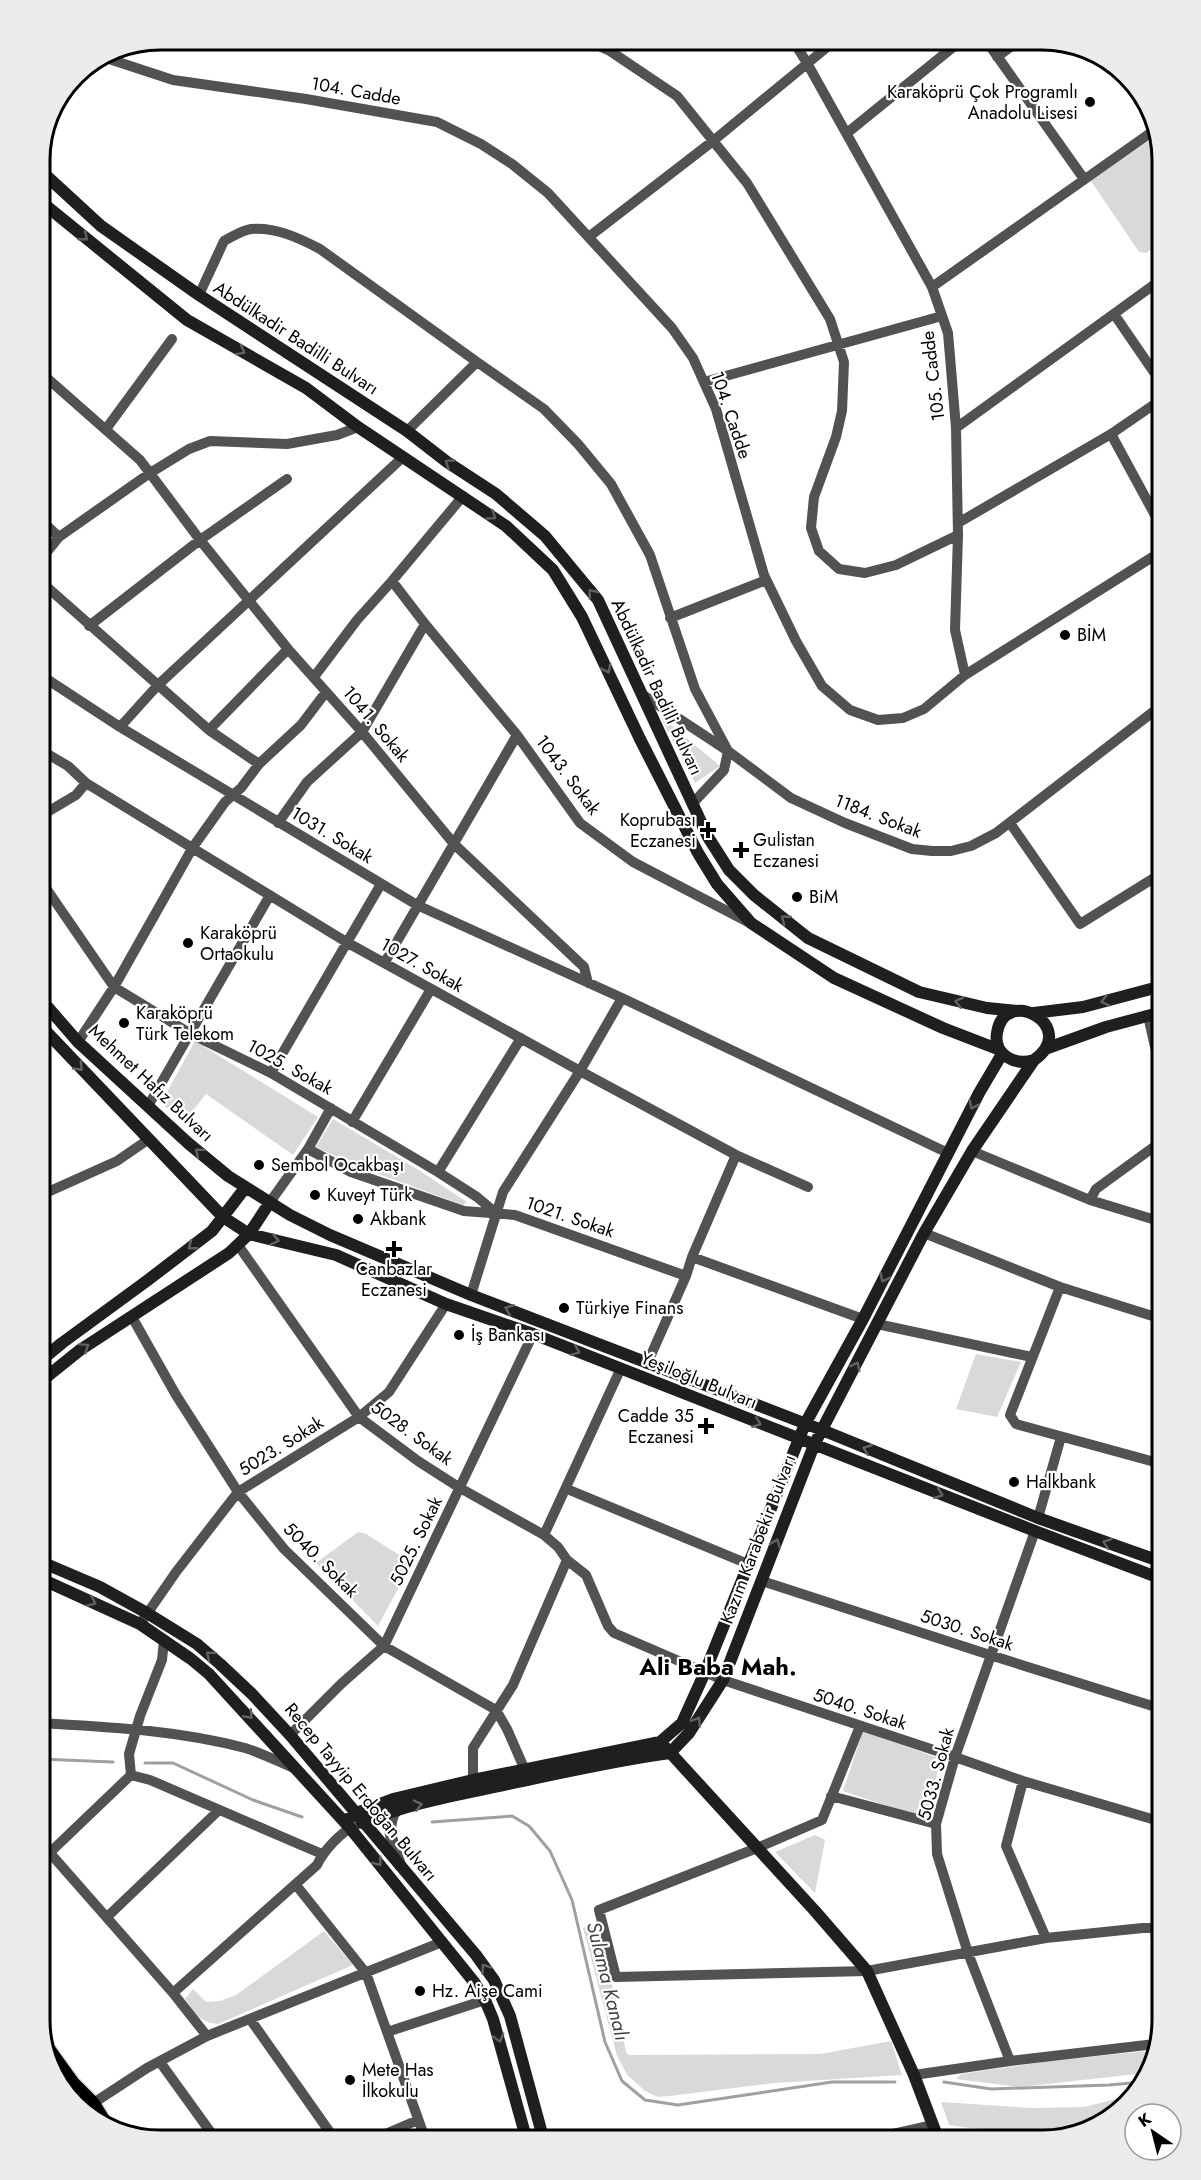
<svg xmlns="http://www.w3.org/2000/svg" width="1201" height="2180" font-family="Jost,sans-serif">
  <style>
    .green { fill: #d9d9d9 }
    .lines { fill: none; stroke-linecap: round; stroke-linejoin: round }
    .stream { stroke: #a0a0a0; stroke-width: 3 }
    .trunk-casing { stroke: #dbdbdb; stroke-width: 19 }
    .minor { stroke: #525252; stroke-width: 10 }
    .tertiary { stroke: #525252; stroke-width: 12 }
    .secondary { stroke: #1f1f1f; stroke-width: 12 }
    .trunk { stroke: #000; stroke-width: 16 }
    .oneway { stroke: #626262 }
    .poi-dot { fill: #000; stroke: #fff; stroke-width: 2 }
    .labels { text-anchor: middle; stroke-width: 4.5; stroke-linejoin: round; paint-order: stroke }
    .street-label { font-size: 18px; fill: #000; stroke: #fff }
    .poi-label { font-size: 18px; fill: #000; stroke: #fff; text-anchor: start }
    .water-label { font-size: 20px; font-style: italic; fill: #414141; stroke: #fff }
    .district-label { font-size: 24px; font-weight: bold; fill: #000; stroke: #fff }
    .rim { fill: none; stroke: #000; stroke-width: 3 }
  </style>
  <rect width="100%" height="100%" fill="#fff"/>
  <path class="green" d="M1157,135L1162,160V241L1146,253L1139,252L1091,181Z
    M660,716L720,766L695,783Z
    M195,1041L318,1117L293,1155L206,1094L184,1122L161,1103Z
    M333,1119L417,1169L467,1202L463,1205L354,1165L316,1147Z
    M976,1354L1021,1362L997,1417L956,1409Z
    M358,1532L366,1534L409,1561L400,1585L378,1626L316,1563Z
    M863,1731L941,1759L925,1819L843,1791Z
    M815,1835L825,1840L815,1893L775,1852Z
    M594,1923L613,1988L626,2052L629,2055L820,2054L891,2041L902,2075L775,2083L670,2096L658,2097L645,2091L628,2076L617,2056L583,1928Z
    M324,1931L353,1965L218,2024C199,2022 195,2013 185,1999L193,1989L206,2002L220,2001L236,1995Z
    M1147,2051H1153L1146,2073L1020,2087L956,2079L961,2074L1043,2062Z
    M1132,2095L1088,2132L1050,2139L949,2125L941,2102L1032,2108L1084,2107Z"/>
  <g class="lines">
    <path class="stream" d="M39,1759L113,1762
      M145,1763H173L253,1800L302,1817
      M432,1822L512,1816L529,1826L550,1851L572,1900L605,2042L622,2081L645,2100L678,2105L832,2082H895
      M944,2082L991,2089L1109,2085L1143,2082"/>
    <defs>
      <path id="trunk" d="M44,2045L72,2084L92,2104L105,2125"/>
    </defs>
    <use href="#trunk" class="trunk-casing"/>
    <path class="minor" d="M584,39L610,51L677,96L747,183L830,319L844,362L842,411L836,437L814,497L811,528L819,551L839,569L865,573L896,565L958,535
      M792,39L807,63L932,287L948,333L956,428L958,535L955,630L965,675
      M985,39L1084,179
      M104,55L112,60L173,80L306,99L437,122L481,144L512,164L548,193L672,328L693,358L716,409L764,575L796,641L822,686L850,710L878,720L903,718L924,709L965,675L1162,551
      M997,57L1021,39
      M847,133L963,39
      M590,236L713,141L837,39
      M932,287L1156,129
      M199,295L224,241C232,237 242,230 251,229C276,227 299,238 320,249L477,362L407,431
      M1114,314L1162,384
      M477,362L544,409L578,444L611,484L650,555L695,689L728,751L724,770L692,804
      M39,371L140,460L200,540L288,649L362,732L454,844L584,967L588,983
      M704,382L942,316
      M956,428L1162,279
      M106,429L172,339
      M1111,434L1162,528
      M39,518L59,537
      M958,523L1111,434L1162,399
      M39,562L59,537L150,473L189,449L210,441L287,444L337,435L358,427
      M39,580L209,730L259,764
      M392,581L425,624L517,735L580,823L633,862L750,923
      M670,618L766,580
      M89,626L200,540L287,479
      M39,674L120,727L417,905L622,998L948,1153
      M314,677L357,620L392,581L463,496
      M643,695L728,751L791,798L845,823L912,849L932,851H951L971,846L996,833L1162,705
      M120,727L158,685L403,457
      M209,730L288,649
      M39,749L68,766L86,783L348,943L580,1071L503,1192L471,1295
      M39,817L76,795L86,783
      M278,823L307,782L362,732L425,624
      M1010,823L1080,924L1162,873
      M39,878L114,987L191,1034L271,1073L438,1172L477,1197L496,1213
      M385,962L517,735
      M622,998L580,1071L736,1155L808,1187
      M1148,1016L1162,1078
      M78,1042L114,987L193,847L225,802L241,788L259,764L301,725L326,692
      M271,1073L381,884
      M148,1106L270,895
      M352,1122L431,989
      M308,1149L351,1172L464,1211L515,1215L686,1276
      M972,1151L1090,1200L1162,1222
      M438,1172L521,1038
      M39,1196L117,1161L149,1139
      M1090,1200L1096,1189L1162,1141
      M270,1202L308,1149L331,1108
      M924,1233L1060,1287L1162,1319
      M238,1245L359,1417L418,1461L460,1488L544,1535L558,1547L567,1560L586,1575L608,1626L614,1633L723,1680L955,1757L1023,1781L1162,1822
      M692,1257L736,1155
      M1060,1287L1010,1415L1016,1424L1162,1464
      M132,1317L176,1395L238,1492L284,1549L384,1646L496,1710L507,1729L528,1777
      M877,1324L1032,1357
      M647,1364L686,1276L692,1257L863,1319
      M567,1489L748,1564
      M1038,1518L1061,1437
      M544,1535L621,1368
      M762,1581L990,1655L1162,1709
      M140,1624L176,1572L238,1492L359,1417L389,1392L446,1304
      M39,1723C108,1727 178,1730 245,1748C262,1753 279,1762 296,1769
      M860,1726L822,1820L757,1848L599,1910L616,1977L867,1971L1046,1938L1162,1926
      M290,1735L341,1684L384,1646L533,1334
      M131,1775L150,1780L322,1854
      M131,1775L129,1754L140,1716L162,1660L164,1640
      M473,1780V1748L513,1685L567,1560
      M1023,1781L1006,1846L1046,1938
      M831,1796L936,1824
      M50,1853L173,1993L207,2036
      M39,1863L131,1775
      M296,1885L366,1973L426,2141
      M107,1917L218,1811
      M173,1993L317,1865C324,1850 341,1832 356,1825
      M250,2019L336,2141
      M1162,2022L1155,1927L1162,1885
      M387,2032L485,2000
      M1010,2061L968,1953L937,1854L936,1824L955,1757L1035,1531
      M160,2062L217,2141
      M914,2075L1010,2061L1155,2044
      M92,2104L147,2068L207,2036L442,1942
      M936,2135L995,2141
      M369,2141L418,2120
      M511,2141L525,2135
      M862,2141L933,2125"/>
    <path class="tertiary" d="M396,1810C384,1827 394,1847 400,1865"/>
    <path class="secondary" d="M39,169L101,226L199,295L407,431L447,462L496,494L545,536L598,600L708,837L729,870L754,895L808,938L919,992L987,1008L1017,1011
      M39,200L187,320L306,388L358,427L506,526L553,570L582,617L640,739L698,853L717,884L751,923L834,978L943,1028L1000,1050
      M39,997L78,1042L188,1143L228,1176L290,1215L330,1235L471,1295L822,1430L1038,1518L1162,1562
      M1034,1013L1083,1007L1162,986
      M39,1024L223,1217L249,1234L336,1255L446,1304L533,1334L1035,1531L1162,1579
      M1045,1049L1106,1027L1162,1012
      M39,1362L62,1343L148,1280L212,1231L245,1188
      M39,1383L80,1350L229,1253L249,1234L270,1202
      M39,1561L100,1587L147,1613L197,1644L220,1664L252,1694L290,1735L476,1955L494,1980L510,2016L544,2141
      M39,1578L140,1624L191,1659L209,1674L350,1828L474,1982L485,2000L493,2019L527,2141
      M665,1747L815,1911L867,1971L914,2075L939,2141
      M345,1821L356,1813L393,1799L473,1780L660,1742L682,1723L705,1672L805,1424L863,1319L979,1093L1002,1054
      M362,1823C410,1802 463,1794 513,1783C565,1772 617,1760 670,1753L689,1733L723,1680L814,1445L924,1233L972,1151L1034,1060C1081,1027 1004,984 997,1033C993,1055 1015,1066 1034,1060"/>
    <use href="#trunk" class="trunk"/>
  </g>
  <defs><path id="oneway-chevron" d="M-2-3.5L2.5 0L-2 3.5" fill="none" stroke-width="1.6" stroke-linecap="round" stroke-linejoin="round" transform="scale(1.5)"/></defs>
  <g class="oneway">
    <use href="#oneway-chevron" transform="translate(84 237) rotate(39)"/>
    <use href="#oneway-chevron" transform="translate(241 351) rotate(29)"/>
    <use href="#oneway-chevron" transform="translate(449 463) rotate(-145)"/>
    <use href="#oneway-chevron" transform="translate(492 516) rotate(35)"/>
    <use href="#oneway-chevron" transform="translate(592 593) rotate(-129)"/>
    <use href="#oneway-chevron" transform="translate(607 669) rotate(64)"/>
    <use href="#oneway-chevron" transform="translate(785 919) rotate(-142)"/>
    <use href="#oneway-chevron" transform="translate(1105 1001) rotate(166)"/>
    <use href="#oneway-chevron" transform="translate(959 1002) rotate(-167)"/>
    <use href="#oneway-chevron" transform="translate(79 1067) rotate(46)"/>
    <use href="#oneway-chevron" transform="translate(973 1105) rotate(117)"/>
    <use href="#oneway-chevron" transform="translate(199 1152) rotate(-140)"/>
    <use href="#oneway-chevron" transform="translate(275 1240) rotate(13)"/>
    <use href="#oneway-chevron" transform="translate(192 1246) rotate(142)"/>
    <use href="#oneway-chevron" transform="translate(884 1278) rotate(117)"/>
    <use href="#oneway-chevron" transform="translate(509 1309) rotate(-158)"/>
    <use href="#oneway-chevron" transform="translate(85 1347) rotate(-34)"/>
    <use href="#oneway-chevron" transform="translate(576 1351) rotate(21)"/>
    <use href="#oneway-chevron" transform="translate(856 1366) rotate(-63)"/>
    <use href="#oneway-chevron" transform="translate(757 1423) rotate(22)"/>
    <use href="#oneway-chevron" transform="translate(867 1449) rotate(-158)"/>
    <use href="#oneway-chevron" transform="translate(939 1494) rotate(21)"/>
    <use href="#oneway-chevron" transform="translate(776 1543) rotate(-69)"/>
    <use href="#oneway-chevron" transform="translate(1107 1543) rotate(-160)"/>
    <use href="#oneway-chevron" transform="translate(92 1602) rotate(24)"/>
    <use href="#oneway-chevron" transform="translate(210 1655) rotate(-140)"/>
    <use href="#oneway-chevron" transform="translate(249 1715) rotate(47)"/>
    <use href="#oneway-chevron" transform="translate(697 1721) rotate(-58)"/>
    <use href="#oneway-chevron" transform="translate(418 1805) rotate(-13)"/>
    <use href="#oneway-chevron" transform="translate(378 1862) rotate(52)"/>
    <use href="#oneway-chevron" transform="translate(485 1968) rotate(-126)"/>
    <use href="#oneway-chevron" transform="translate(499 2038) rotate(75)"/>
  </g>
  <g class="poi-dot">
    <circle cx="1090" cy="102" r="6"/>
    <circle cx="1065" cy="635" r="6"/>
    <path d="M705 821h6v6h6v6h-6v6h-6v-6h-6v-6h6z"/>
    <path d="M738 841h6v6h6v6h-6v6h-6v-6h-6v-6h6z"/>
    <circle cx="797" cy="897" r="6"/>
    <circle cx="188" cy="943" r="6"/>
    <circle cx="124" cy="1023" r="6"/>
    <circle cx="259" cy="1165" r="6"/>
    <circle cx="315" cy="1195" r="6"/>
    <circle cx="358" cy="1219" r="6"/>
    <path d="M391 1240h6v6h6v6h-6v6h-6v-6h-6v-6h6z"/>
    <circle cx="564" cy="1308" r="6"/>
    <circle cx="459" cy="1335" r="6"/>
    <path d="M703 1417h6v6h6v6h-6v6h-6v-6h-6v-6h6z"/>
    <circle cx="1014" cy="1482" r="6"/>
    <circle cx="420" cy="1991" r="6"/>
    <circle cx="350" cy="2080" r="6"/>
  </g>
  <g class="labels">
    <g class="street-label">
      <text transform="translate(356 91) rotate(10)" y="6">104. Cadde</text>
      <text transform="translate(296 338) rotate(33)" y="6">Abdülkadir Badilli Bulvarı</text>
      <text transform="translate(933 376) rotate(-97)" y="6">105. Cadde</text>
      <text transform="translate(731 415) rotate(71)" y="6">104. Cadde</text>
      <text transform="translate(657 687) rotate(65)" y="6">Abdülkadir Badilli Bulvarı</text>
      <text transform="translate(376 724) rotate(50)" y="6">1041. Sokak</text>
      <text transform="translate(568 775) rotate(53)" y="6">1043. Sokak</text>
      <text transform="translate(878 816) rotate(21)" y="6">1184. Sokak</text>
      <text transform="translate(332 835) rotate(31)" y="6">1031. Sokak</text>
      <text transform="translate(422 965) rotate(29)" y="6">1027. Sokak</text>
      <text transform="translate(290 1067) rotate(29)" y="6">1025. Sokak</text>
      <text transform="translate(151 1083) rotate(43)" y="6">Mehmet Hafız Bulvarı</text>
      <text transform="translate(570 1217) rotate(19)" y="6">1021. Sokak</text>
      <text transform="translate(699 1380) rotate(22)" y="6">Yeşiloğlu Bulvarı</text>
      <text transform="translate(412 1433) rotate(36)" y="6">5028. Sokak</text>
      <text transform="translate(281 1446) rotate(-32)" y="6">5023. Sokak</text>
      <text transform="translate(758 1539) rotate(-69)" y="6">Kazım Karabekir Bulvarı</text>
      <text transform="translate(416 1541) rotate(-64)" y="6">5025. Sokak</text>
      <text transform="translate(321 1560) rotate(45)" y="6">5040. Sokak</text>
      <text transform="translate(967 1630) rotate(18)" y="6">5030. Sokak</text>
      <text transform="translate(860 1709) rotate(18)" y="6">5040. Sokak</text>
      <text transform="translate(936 1774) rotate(-75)" y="6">5033. Sokak</text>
      <text transform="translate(361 1792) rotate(50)" y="6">Recep Tayyip Erdoğan Bulvarı</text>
    </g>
    <g class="poi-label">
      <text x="1078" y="98" text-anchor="end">Karaköprü Çok Programlı<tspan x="1078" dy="21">Anadolu Lisesi</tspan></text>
      <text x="1077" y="641">BİM</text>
      <text x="696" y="826" text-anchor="end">Koprubası<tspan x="696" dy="21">Eczanesi</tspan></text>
      <text x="753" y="846">Gulistan<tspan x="753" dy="21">Eczanesi</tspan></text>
      <text x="809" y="903">BiM</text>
      <text x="200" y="939">Karaköprü<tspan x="200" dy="21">Ortaokulu</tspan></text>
      <text x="136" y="1019">Karaköprü<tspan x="136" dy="21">Türk Telekom</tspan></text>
      <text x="271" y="1171">Sembol Ocakbaşı</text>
      <text x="327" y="1201">Kuveyt Türk</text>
      <text x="370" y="1225">Akbank</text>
      <text x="394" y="1275" text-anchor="middle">Canbazlar<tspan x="394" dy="21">Eczanesi</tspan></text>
      <text x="576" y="1314">Türkiye Finans</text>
      <text x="471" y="1341">İş Bankası</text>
      <text x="694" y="1422" text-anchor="end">Cadde 35<tspan x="694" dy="21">Eczanesi</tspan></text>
      <text x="1026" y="1488">Halkbank</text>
      <text x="432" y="1997">Hz. Aişe Cami</text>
      <text x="362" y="2076">Mete Has<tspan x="362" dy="21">İlkokulu</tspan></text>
    </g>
    <g class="water-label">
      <text transform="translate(608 1981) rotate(76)" y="7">Sulama Kanalı</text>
    </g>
    <g class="district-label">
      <text x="718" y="1675">Ali Baba Mah.</text>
    </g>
  </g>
  <path d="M0 0H1201V2180H0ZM160 50H1042A110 110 0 0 1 1152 160V2020A110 110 0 0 1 1042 2130H160A110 110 0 0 1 50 2020V160A110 110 0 0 1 160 50Z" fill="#ebebeb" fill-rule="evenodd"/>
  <path class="rim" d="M160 50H1042A110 110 0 0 1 1152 160V2020A110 110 0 0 1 1042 2130H160A110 110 0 0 1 50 2020V160A110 110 0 0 1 160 50Z"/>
  <g transform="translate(1153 2132) rotate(325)"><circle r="28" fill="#ffffff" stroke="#999999" stroke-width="1.5"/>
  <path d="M0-4.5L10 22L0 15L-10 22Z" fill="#000000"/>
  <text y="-9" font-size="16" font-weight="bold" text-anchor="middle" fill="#000000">K</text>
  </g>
</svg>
